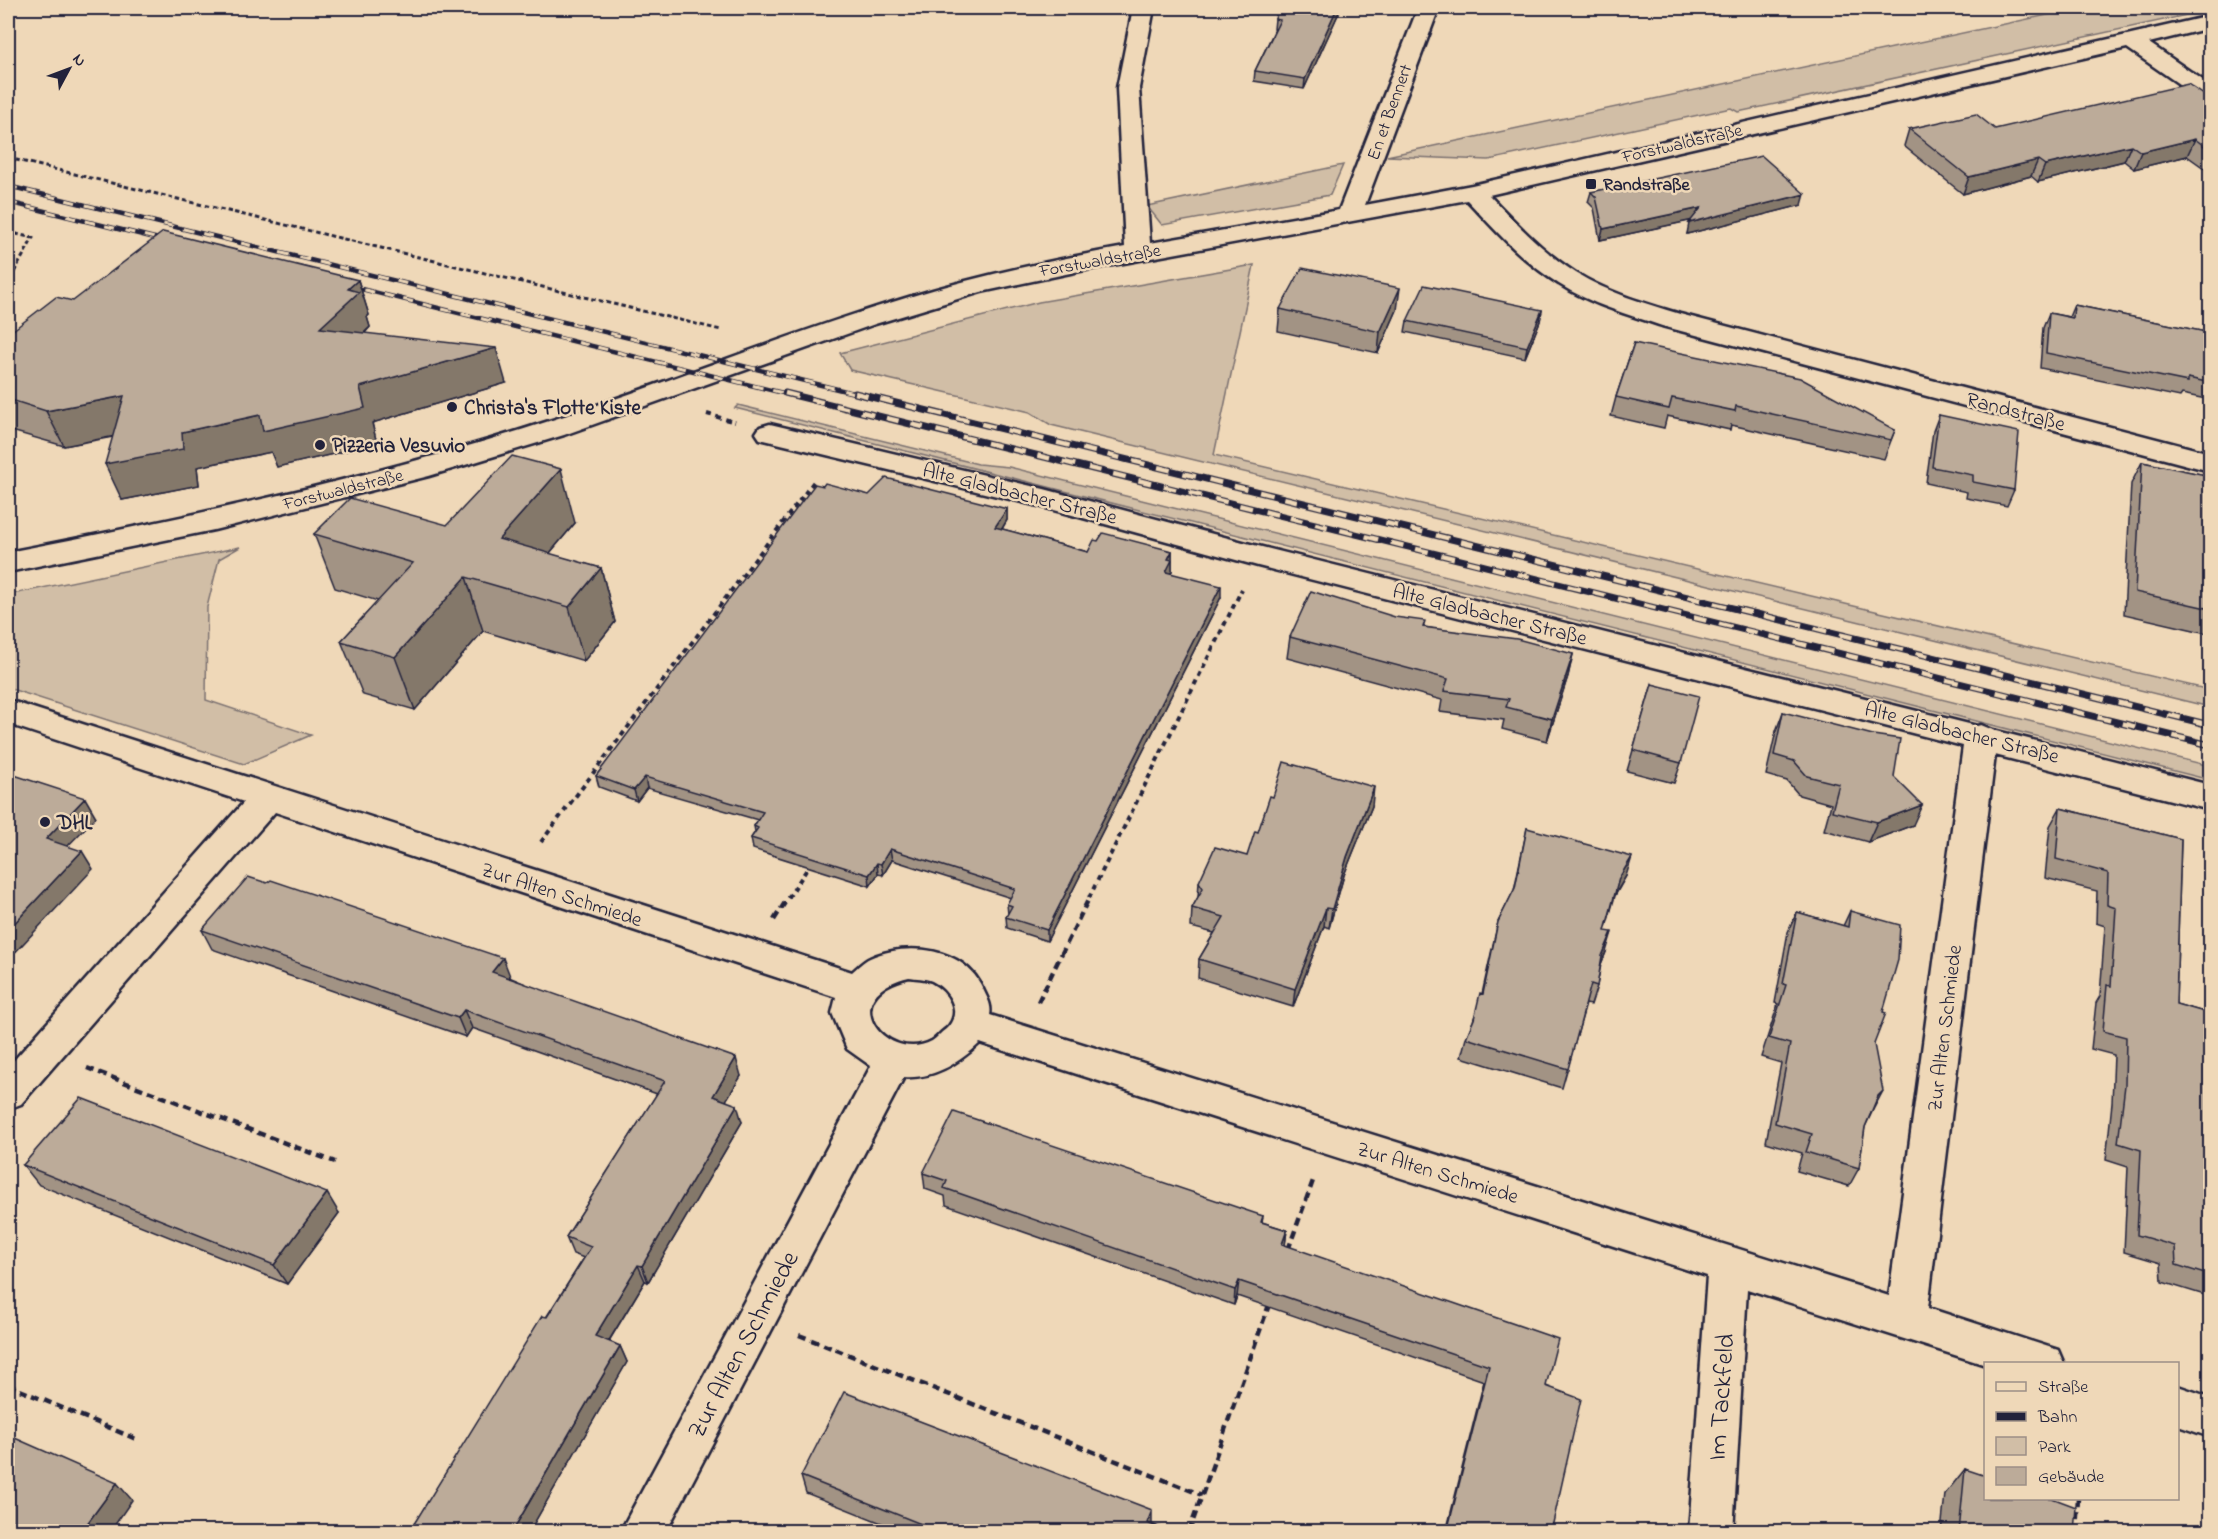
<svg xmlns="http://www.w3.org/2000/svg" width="2218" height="1539" font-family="'Indie Flower',sans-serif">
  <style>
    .green { fill: #d1bea6; stroke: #7a7070; stroke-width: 1.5 }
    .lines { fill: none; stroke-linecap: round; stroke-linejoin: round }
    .minor-casing { stroke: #22223b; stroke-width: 5 }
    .path-far2 { stroke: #22223b; stroke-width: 3; stroke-dasharray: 4.5 3; stroke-linecap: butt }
    .path-far1 { stroke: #22223b; stroke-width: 4; stroke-dasharray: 5 4.5; stroke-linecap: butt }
    .path { stroke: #22223b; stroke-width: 4.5; stroke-dasharray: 8 5; stroke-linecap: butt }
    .minor { fill: #efd8b8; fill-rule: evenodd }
    .rail-far1-casing { stroke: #22223b; stroke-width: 4.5 }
    .rail-casing { stroke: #22223b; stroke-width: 7 }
    .rail-far1 { stroke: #efd8b8; stroke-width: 3; stroke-dasharray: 10; stroke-linecap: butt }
    .rail { stroke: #efd8b8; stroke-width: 4.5; stroke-dasharray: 13; stroke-linecap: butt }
    .wall { fill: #a29384; stroke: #22223b; stroke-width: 1.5 }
    .shaded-wall { fill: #84786b; stroke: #22223b; stroke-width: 1.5 }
    .building { fill: #bcab99; stroke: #22223b; stroke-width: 1.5 }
    .poi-dot { fill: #22223b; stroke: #efd8b8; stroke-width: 2 }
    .labels { text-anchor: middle; stroke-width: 5; stroke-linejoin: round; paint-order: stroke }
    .far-street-label { font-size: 18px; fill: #22223b; stroke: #efd8b8 }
    .far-poi-label { font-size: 18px; font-weight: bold; fill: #22223b; stroke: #efd8b8; text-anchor: start }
    .poi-label { font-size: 21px; font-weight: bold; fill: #22223b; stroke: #efd8b8; text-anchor: start }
    .street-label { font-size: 21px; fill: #22223b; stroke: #efd8b8 }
    .near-street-label { font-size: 26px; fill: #22223b; stroke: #efd8b8 }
  </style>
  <rect width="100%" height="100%" fill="#efd8b8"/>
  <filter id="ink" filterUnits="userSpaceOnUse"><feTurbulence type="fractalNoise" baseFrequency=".0167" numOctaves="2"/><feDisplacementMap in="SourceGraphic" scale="12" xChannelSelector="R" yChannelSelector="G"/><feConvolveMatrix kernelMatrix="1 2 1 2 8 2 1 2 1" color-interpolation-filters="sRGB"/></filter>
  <g filter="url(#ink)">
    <path class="green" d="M2080,8H2210V10L1738,112L1731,108L1489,160L1387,156Z
      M1343,165L1330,195L1162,225L1147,206Z
      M1254,265L1214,455L2210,690V707L1051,425L1030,412L850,370L840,353L1039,302Z
      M738,405L978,464L1009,467L2210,766V780L735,408Z
      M240,547L219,559L207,607L206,700L311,735L244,764L8,688V595Z"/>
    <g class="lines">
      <defs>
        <path id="minor" d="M1133,8H1154L1139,88L1150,243L1339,210L1418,8H1439L1365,205L1472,185L2210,16V28L2149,43L2210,85V102L2202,100L2127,48L1489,195C1516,223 1543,252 1576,273C1608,293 1645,303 1680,314L2210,453V471L1662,326C1627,314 1590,304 1559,284C1523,262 1495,230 1467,200L1080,271L981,292L875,324L564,435L429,476L214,530L8,572V552C189,517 369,479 546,422C668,383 786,334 909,297C980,275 1052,260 1125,247L1117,88Z
          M770,424L1044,489L1258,546L1977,726L1981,725L1993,730L2210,785V810L1995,755L1928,1308L2058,1350L2064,1364H1986V1365L1747,1289L1733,1532H1689L1707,1276L980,1043C959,1063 934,1079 904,1077L666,1532H620L871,1066L847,1049L832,1013L836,997L275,812L21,1104L8,1109V1067L244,802L8,724V700L852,972C857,968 863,961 870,958C907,941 965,947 983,989C987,998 992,1005 990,1015L1889,1296L1963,746L1258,566L1043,507L760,439L756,433L760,427ZM909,977C916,978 925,978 932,981C949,990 964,1012 946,1029C941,1032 937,1038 932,1041C887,1065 831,996 909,977Z
          M2178,1386L2210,1397V1437L2178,1426Z"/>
      </defs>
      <use href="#minor" class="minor-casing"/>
      <path class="path-far2" d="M8,158L721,330
        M8,232L33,238L8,283"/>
      <path class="path-far1" d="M707,414L735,422
        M541,842L815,480
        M788,898L811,863
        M1089,898L1242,589"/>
      <path class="path" d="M774,920L789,896
        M1038,1002L1090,896
        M87,1068L335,1162
        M1288,1250L1314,1178
        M799,1335L1202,1495
        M8,1385L136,1439
        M1189,1532L1270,1302
        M2076,1532L2078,1498"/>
      <use href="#minor" class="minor"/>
      <defs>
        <path id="rail-far1" d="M8,186L862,395
          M8,202L171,242
          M345,285L791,395"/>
        <path id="rail" d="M785,393L2210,745
          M855,393L2210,725"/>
      </defs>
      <use href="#rail-far1" class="rail-far1-casing"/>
      <use href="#rail" class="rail-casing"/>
      <use href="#rail-far1" class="rail-far1"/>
      <use href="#rail" class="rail"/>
    </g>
    <path class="wall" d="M1279,8H1341L1304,89L1254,81L1255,71L1275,29H1274L1275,19Z
      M2211,100V173L2187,156L2134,169L2124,161L2038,182L2031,176L1963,194L1904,146L1909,129H1995Z
      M1591,192L1802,205L1687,234L1692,220L1600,240L1594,208L1588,202Z
      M358,280L369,315L367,317L370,327L365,333L506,383L372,423L377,444L277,467L271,452L197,467L199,485L122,500L113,437L64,446L8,430V334L73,301Z
      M2074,305L2211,333V400L2182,394L2180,397L2040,368L2043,328L2049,313L2069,317Z
      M1280,309L1397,310L1378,353L1278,331Z
      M1542,310L1540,321L1525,358L1405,332L1407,321Z
      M1634,343L1895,430L1884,459L1731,425L1730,430L1667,416L1664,428L1611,416L1616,397Z
      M1939,415L2014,490L2007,506L1966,498L1967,492L1926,483L1933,431Z
      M2142,462L2211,476V634L2124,614L2131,484Z
      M823,486L869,495L1007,509V520L1002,529L1088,552L1172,551V571L1170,573L1221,597L1047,941L1007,928L1006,917L1008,914L1007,904L1011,898L892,860L883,875L878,874L870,886L753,849L751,838L755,832L754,826L758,820L647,788L637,801L599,787L596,776Z
      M575,523L549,554L601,568L615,622L584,661L483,631L415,710L363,695L341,641L378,601L335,588L314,534L447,525Z
      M1424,627L1573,654L1568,676L1547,741L1502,729L1504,720L1440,712L1442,700L1287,658L1290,637Z
      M1652,684L1681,763L1674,783L1627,771Z
      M1783,712L1894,777L1913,825L1868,842L1824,830L1831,804L1799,795L1787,781L1766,775L1776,731Z
      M1372,806L1344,875L1329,928L1324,926L1293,1007L1198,978L1199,959L1214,933L1191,927L1192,908L1198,897L1199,882L1247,856L1258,832Z
      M2060,808L2181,839L2176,1004L2211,1014V1297L2162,1282L2161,1263L2124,1252L2128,1167L2106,1160L2112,1103L2114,1055L2091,1049L2096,1003L2100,996L2105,926L2096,923L2097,891L2045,878L2050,826Z
      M1527,828L1626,876L1615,896L1605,931L1606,952L1601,964L1597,986L1591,1005L1586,1004L1562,1088L1461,1057L1466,1038L1473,1021L1482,994L1498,922L1514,890Z
      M1850,911L1874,1044L1873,1110L1865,1127L1859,1168L1849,1186L1797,1171L1802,1153L1766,1142L1781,1063L1761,1057L1778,1004L1775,1003L1788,932L1797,912L1843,926Z
      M202,930L510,976L509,977L741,1076L726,1100L742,1122L648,1282L645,1281L609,1341L620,1346L627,1362L529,1532H409L584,1258L573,1254L566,1237L657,1094L472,1028L466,1037L212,949Z
      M23,1165L339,1213L287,1284L39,1185Z
      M923,1173L1263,1216L1262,1222L1287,1230L1285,1245L1546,1386L1551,1532H1446L1484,1381L1237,1296L1234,1305L946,1205L945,1196L925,1189Z
      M1965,1469L2074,1532H1941L1945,1494Z
      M801,1476L1152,1524L1170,1532H904L806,1493Z"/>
    <path class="shaded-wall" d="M1337,8H1341L1304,89L1305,79Z
      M2195,139L2187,156L2134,169L2141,152Z
      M2131,145L2124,161L2038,182L2045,165Z
      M2038,160L2031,176L1963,194L1969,177Z
      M1805,194L1802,205L1687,234L1689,223Z
      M1701,208L1698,219L1600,240L1603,229Z
      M358,280L369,315L367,317L370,327L332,363L320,328L348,289Z
      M1400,288L1397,310L1378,353L1380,332Z
      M1542,310L1540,321L1525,358L1527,347Z
      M496,348L506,383L372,423L377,444L277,467L271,452L197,467L199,485L122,500L105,464L182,432L260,415Z
      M124,396L141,431L64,446L46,411Z
      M561,469L575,523L517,592L499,539Z
      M1007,509V520L996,539L995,527Z
      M1172,551V571L1165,583L1166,572L1168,559Z
      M601,568L615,622L584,661L569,607Z
      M466,577L483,631L415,710L395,657Z
      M1221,586V597L1047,941V930Z
      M1573,654L1568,676L1547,741L1552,719Z
      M645,777L647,788L637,801L634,790Z
      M1374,787L1372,806L1344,875L1329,928L1332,909L1347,857Z
      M85,798L96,817L57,857L46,839Z
      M1922,805L1913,825L1868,842L1877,822Z
      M890,849L892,860L883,875L881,864Z
      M82,851L93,869L8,960V930Z
      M1632,857L1626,876L1613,898L1619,878Z
      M877,863L878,874L870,886L869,875Z
      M1326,908L1324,926L1293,1007L1295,989Z
      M1612,932L1606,952L1596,976L1602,956Z
      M503,958L510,976L499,990L492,972Z
      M464,1010L472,1028L466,1037L458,1018Z
      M736,1058L741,1076L718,1114L713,1096Z
      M1883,1091L1873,1110L1878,1096Z
      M737,1105L742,1122L648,1282L642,1266Z
      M327,1193L339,1213L287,1284L274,1265Z
      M1287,1230L1285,1246L1282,1244Z
      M638,1265L645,1281L602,1352L595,1336Z
      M1239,1281L1237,1296L1234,1305L1235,1290Z
      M620,1346L627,1362L529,1532H512Z
      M117,1483L132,1500L110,1532H81Z
      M1152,1510V1526L1147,1523Z"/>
    <path class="building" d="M1279,8H1337L1305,79L1255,71L1280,20L1275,19Z
      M2188,84L2211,100V151L2195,139L2141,152L2131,145L2045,165L2038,160L1969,177L1909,129L1976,114L1995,129Z
      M1762,156L1805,194L1689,223L1701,208L1603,229L1596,197L1591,192Z
      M163,232L358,280L348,289L359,292L320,328L496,348L360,387L365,408L263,431L260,415L182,432L183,449L105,464L124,396L46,411L8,399V334L56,297L73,301Z
      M1302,268L1400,288L1380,332L1280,309Z
      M1424,285L1542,310L1527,347L1407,321Z
      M2074,305L2211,333V383L2188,378V382L2046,353L2049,313L2073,318Z
      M1634,343L1800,378L1895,430L1891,440L1736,406L1735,411L1672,398L1669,409L1616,397Z
      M1939,415L2019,432L2014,490L1973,482V475L1932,467Z
      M512,456L561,469L499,539L601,568L569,607L466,577L395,657L341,641L413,563L314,534L350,498L447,525Z
      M2142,462L2211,476V609L2135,592Z
      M886,478L1007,509L995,527L1088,552L1094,540L1098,541L1103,533L1172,551L1168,559L1172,560L1166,572L1221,586L1047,930L1006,917L1012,906L1007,904L1015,889L890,849L881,864L877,863L869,875L751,838L758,828L754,826L763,812L645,777L634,790L596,776L815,484L823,486L825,483L869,495Z
      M1311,591L1395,617L1425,621L1423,627L1517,639L1573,654L1552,719L1506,707L1509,699L1444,691L1448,679L1290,637Z
      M1652,684L1699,696L1681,763L1633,750Z
      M1783,712L1873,735L1900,739L1894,777L1922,805L1877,822L1832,811L1839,784L1807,776L1794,761L1774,755Z
      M1284,762L1374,787L1347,857L1332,909L1326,908L1295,989L1199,959L1224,917L1192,908L1203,888L1199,882L1215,847L1247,856L1255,831L1258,832L1270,796L1273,797Z
      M8,773L85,798L46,839L82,851L8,930Z
      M2060,808L2181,839L2176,1004L2211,1014V1276L2176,1265L2175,1246L2137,1235L2141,1150L2118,1143L2125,1085L2126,1037L2103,1031L2107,985L2111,986L2116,908L2107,905L2108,873L2056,859Z
      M1527,828L1632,857L1619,878L1605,931L1612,932L1602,956L1597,986L1591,984L1568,1069L1466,1038L1474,1019L1480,993L1483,994L1498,922L1515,888Z
      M248,877L267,883L271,880L503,958L492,972L736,1058L713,1096L737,1105L642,1266L638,1265L595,1336L620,1346L512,1532H409L542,1316L547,1317L591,1247L566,1237L665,1081L464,1010L458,1018L202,930Z
      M1850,911L1900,925L1898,960L1883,1012L1886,1013L1874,1044L1883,1091L1878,1096L1865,1127L1859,1168L1806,1152L1812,1134L1775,1123L1790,1044L1769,1038L1786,985L1783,984L1797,912L1848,927Z
      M81,1098L327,1193L274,1265L23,1165Z
      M954,1112L1263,1216L1261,1222L1287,1230L1282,1244L1558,1339L1546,1386L1581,1399L1551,1532H1447L1489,1366L1239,1281L1235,1290L944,1188L947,1181L923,1173Z
      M844,1392L1152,1510L1147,1523L1170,1532H941L801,1476Z
      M8,1435L117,1483L81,1532H8Z
      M1965,1469L1986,1476V1498H2052L2076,1507L2074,1532H1959Z"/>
  </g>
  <g class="poi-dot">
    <rect x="1585" y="178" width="12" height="12" rx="3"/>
    <circle cx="452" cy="407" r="6"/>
    <circle cx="320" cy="445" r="6"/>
    <circle cx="45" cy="822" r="6"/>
  </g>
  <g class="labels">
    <g class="far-street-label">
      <text transform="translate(1389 112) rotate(-70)" y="6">En et Bennert</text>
      <text transform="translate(1682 143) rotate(-13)" y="6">Forstwaldstraße</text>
      <text transform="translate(1100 260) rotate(-10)" y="6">Forstwaldstraße</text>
      <text transform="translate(343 489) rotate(-14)" y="6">Forstwaldstraße</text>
    </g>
    <g class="far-poi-label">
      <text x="1603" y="190">Randstraße</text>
    </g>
    <g class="poi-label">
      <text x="464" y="414">Christa's Flotte Kiste</text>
      <text x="332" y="452">Pizzeria Vesuvio</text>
      <text x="57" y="829">DHL</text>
    </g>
    <g class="street-label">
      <text transform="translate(2016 411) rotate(15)" y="7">Randstraße</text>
      <text transform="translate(1020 493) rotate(14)" y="7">Alte Gladbacher Straße</text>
      <text transform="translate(1490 614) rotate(14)" y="7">Alte Gladbacher Straße</text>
      <text transform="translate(1962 732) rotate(14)" y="7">Alte Gladbacher Straße</text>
      <text transform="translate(562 894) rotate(18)" y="7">Zur Alten Schmiede</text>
      <text transform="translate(1944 1028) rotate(-83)" y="7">Zur Alten Schmiede</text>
      <text transform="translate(1438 1172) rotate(17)" y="7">Zur Alten Schmiede</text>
    </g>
    <g class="near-street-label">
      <text transform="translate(742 1344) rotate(-62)" y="9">Zur Alten Schmiede</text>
      <text transform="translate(1720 1397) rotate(-86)" y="9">Im Tackfeld</text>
    </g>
  </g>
  <rect width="2218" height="1539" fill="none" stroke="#efd8b8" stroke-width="30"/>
  <rect x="15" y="15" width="2188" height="1509" fill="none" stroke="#22223b" stroke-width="2" filter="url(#ink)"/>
  <rect x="1984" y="1362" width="195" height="138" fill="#efd8b8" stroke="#9d8f86" stroke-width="1.5"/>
  <rect x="1996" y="1382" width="30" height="9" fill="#efd8b8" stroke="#9d8f86" stroke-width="1.5"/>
  <text x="2038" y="1392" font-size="18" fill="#22223b">Straße</text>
  <rect x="1996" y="1412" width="30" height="9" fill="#22223b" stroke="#9d8f86" stroke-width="1.5"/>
  <text x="2038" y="1422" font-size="18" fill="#22223b">Bahn</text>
  <rect x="1996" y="1437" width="30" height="18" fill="#d1bea6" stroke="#9d8f86" stroke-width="1.5"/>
  <text x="2038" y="1452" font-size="18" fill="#22223b">Park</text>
  <rect x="1996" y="1467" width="30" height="18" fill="#bcab99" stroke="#9d8f86" stroke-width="1.5"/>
  <text x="2038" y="1482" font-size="18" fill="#22223b">Gebäude</text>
  <g transform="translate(69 69) rotate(49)" stroke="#efd8b8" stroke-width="4.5" paint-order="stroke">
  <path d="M0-4.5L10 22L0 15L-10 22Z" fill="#22223b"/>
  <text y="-9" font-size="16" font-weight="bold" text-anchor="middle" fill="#22223b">N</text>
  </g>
</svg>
